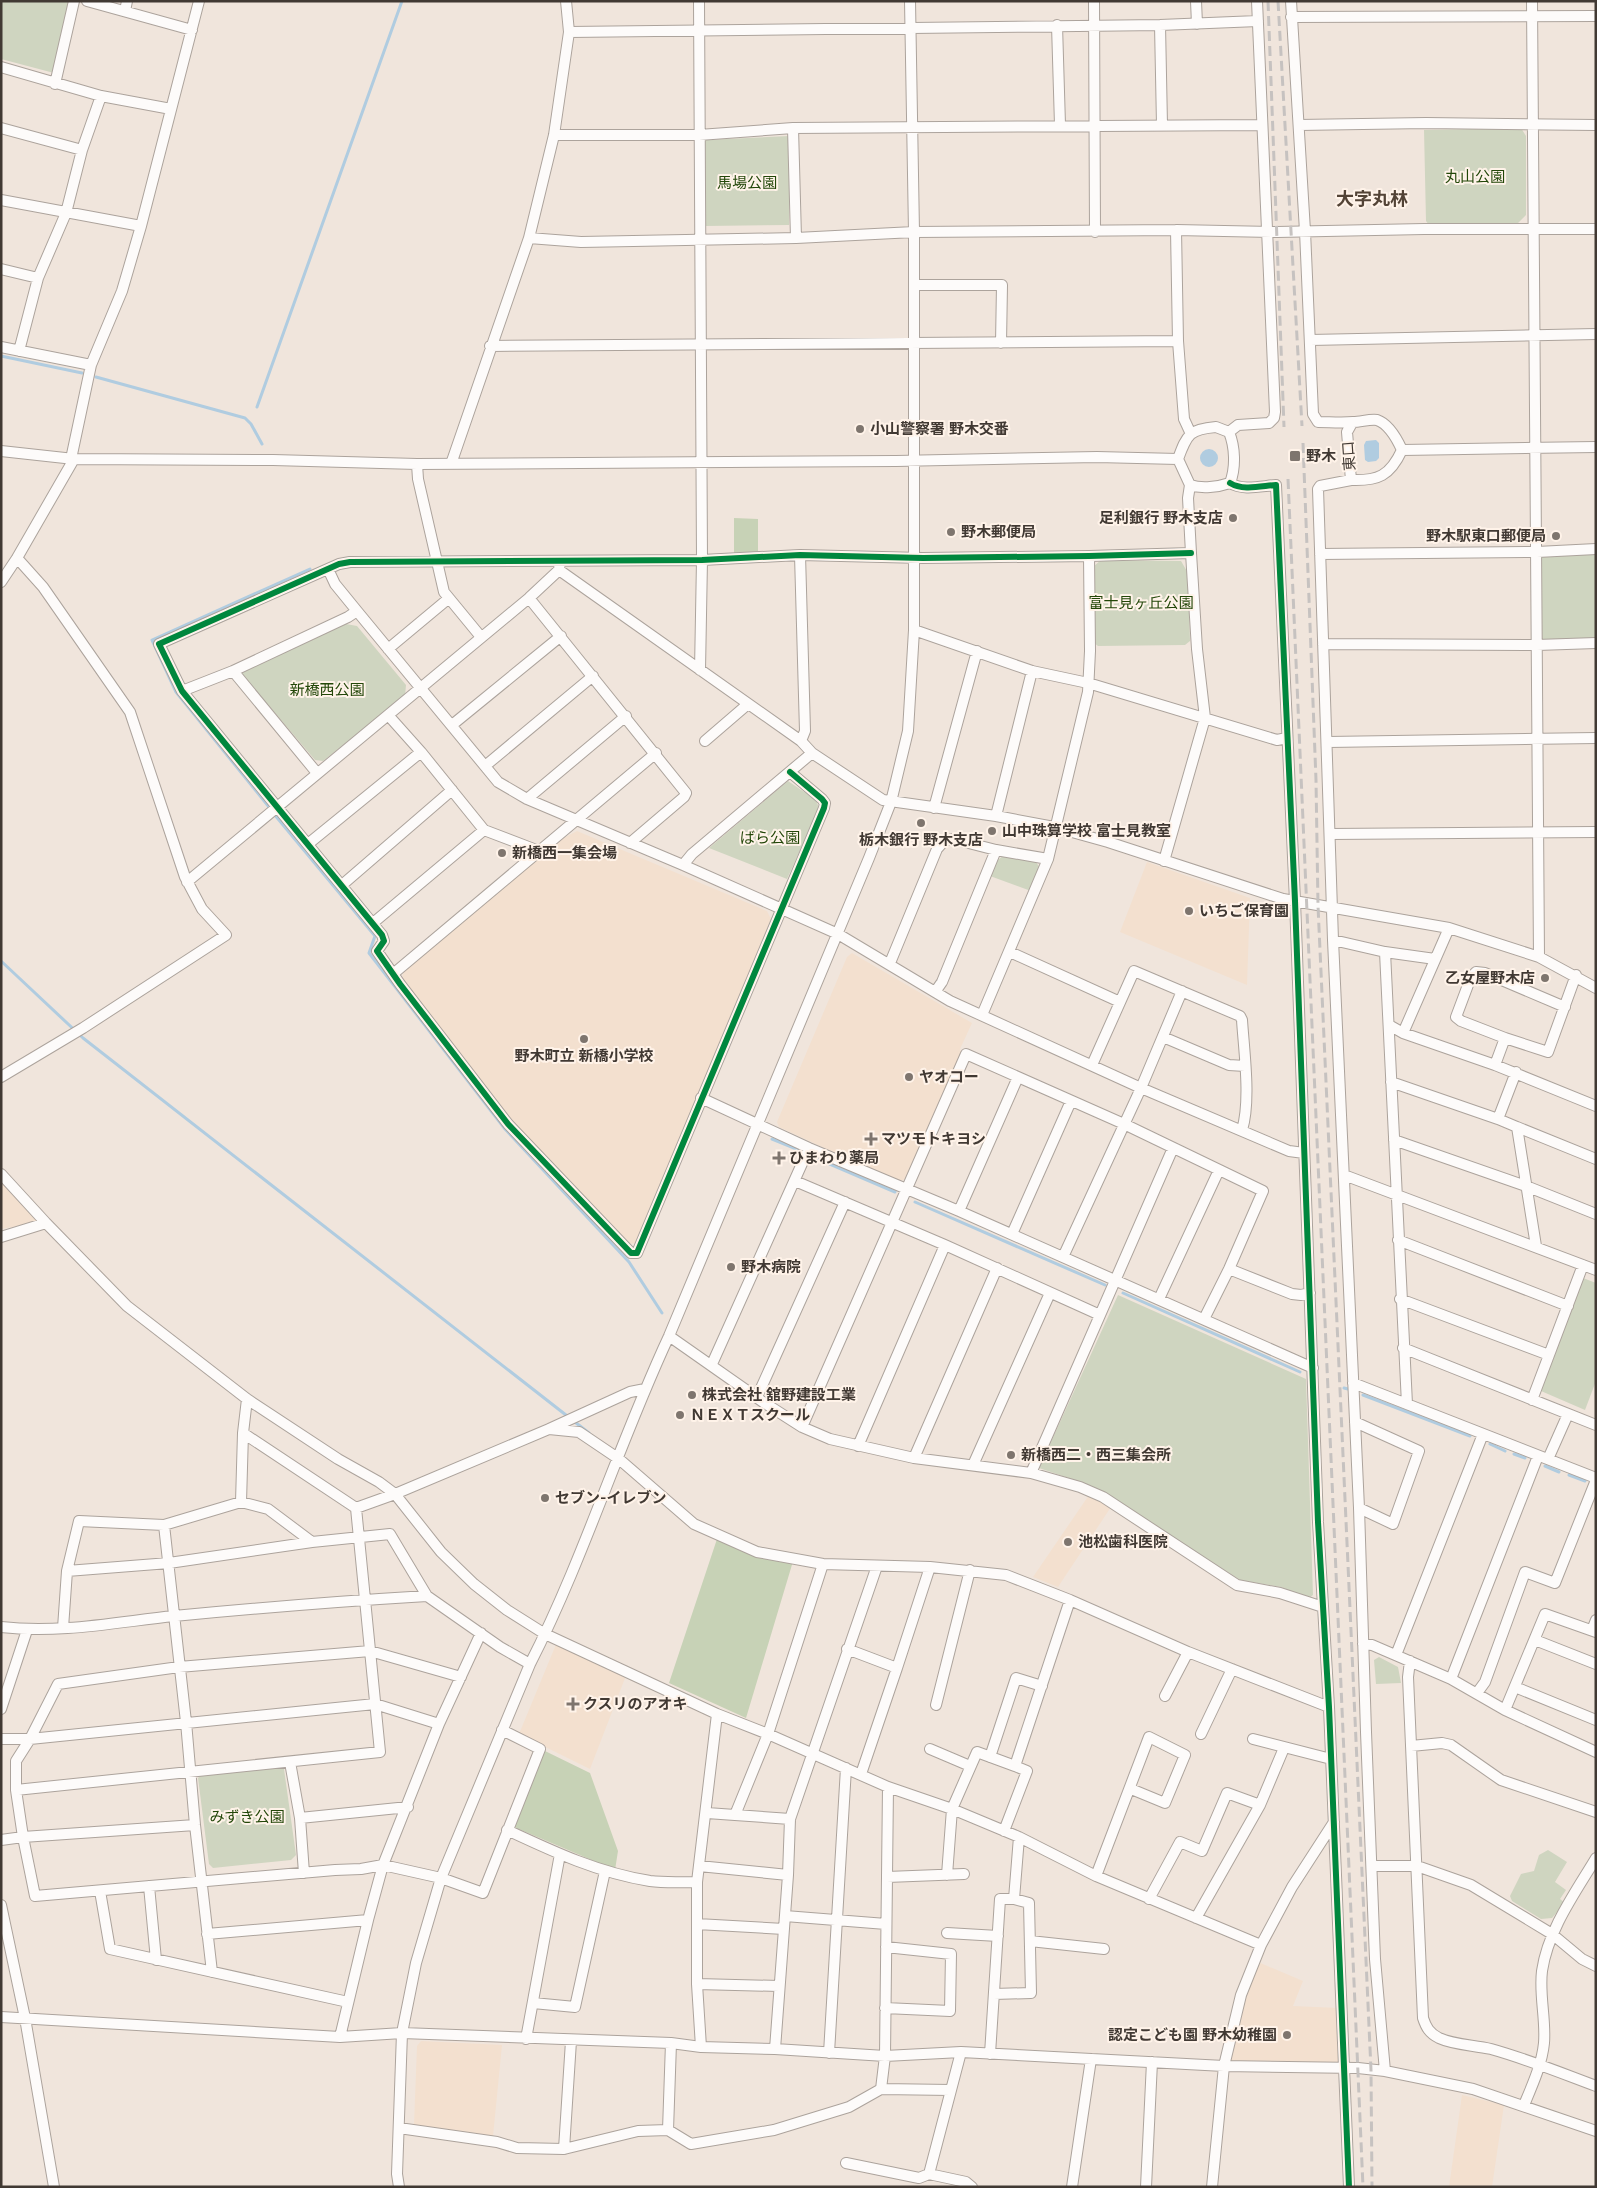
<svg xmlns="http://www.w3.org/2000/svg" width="1597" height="2188" font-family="'Nunito Sans','Noto Sans JP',sans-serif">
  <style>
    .built { fill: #f3e0cf }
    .green { fill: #cfd5c0 }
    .forest { fill: #c7d2b6 }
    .water { fill: #b0cce0 }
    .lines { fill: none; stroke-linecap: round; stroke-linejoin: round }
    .stream { stroke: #b0cce0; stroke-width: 3 }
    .minor-casing { stroke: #aca39c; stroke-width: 12 }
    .minor { stroke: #fdfbfa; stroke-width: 10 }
    .rail { stroke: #c6c2c0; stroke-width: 3; stroke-dasharray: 10 5; stroke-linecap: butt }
    .cycleway-casing { stroke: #fff3e9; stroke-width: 9 }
    .cycleway { stroke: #00873e; stroke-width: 6 }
    .poi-dot { fill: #7e756e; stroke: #fff3e9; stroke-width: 2 }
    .labels { text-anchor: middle; stroke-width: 4; stroke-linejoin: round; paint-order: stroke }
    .park-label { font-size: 15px; fill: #234709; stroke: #fff3e9 }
    .poi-label { font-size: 15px; font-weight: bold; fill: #413933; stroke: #fff3e9; text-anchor: start }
    .street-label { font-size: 15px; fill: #413933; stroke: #fff3e9 }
    .quarter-label { font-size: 18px; font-weight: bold; fill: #534336; stroke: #fff3e9 }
  </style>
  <rect width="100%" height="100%" fill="#f0e5dc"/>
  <path class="built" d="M577,831L767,911L771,919L638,1243L628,1244L512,1123L402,979L404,970L558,841Z
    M1147,862L1250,898L1247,985L1120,932Z
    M852,953L972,1023L960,1049L962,1057L907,1178L898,1182L779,1127L777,1122L847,957Z
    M1,1179L39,1222L1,1229Z
    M1089,1495L1111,1507L1058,1587L1033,1577Z
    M557,1642L627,1673L590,1769L519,1734Z
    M1258,1962L1303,1981L1293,2006L1338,2008L1339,2063L1229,2061L1245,2000Z
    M421,2041L502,2045L493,2136L414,2125L417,2046Z
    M1462,2095L1504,2105L1492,2187H1449Z"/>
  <path class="green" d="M1,1H71L54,73L1,59Z
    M1521,128L1526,136V215L1517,224L1429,225L1426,221L1424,130Z
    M789,136V225L705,226V140Z
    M1596,553V642L1538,644L1539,554Z
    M1101,560L1181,561L1188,573L1190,641L1185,645L1098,646L1094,643L1093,567Z
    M346,624L357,626L406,685L405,696L323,761L315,760L241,673Z
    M788,781L816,800L819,808L787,879L709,848Z
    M1003,856L1036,862L1040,868L1031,891L990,876L995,862Z
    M1583,1278L1596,1283V1381L1585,1410L1541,1391Z
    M1118,1295L1306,1379L1313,1595L1309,1598L1281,1587L1240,1580L1092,1486L1039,1468Z
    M1379,1657L1398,1667L1401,1683L1376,1684L1374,1660Z
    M280,1766L284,1769L296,1855L291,1860L213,1868L209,1864L198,1778L202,1774Z
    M1548,1850L1567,1862L1555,1882L1566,1890L1560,1899L1565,1903L1552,1918L1541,1919L1512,1901L1510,1896L1521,1874L1534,1871L1539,1855Z"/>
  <path class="forest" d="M734,518L758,519V554H734Z
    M718,1536L794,1558L746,1718L669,1683Z
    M545,1751L590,1773L618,1851L615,1870L514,1827Z"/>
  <path class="water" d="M1376,440L1379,443V458L1376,461L1368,462L1365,460L1364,445L1366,441Z
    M1200 458a9 9 0 1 1 18 0a9 9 0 1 1-18 0Z"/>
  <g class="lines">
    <path class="stream" d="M1,356L82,373
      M96,377L245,418L251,424L262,444
      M257,407L402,1
      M269,807L176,692L152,640L310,569
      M274,814L375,936L369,953L505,1129L629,1262L662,1313
      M1,961L83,1038L589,1433
      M772,1139L799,1150
      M818,1159L895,1192
      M915,1202L1105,1285
      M1123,1293L1300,1372
      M1344,1388L1348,1389
      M1363,1395L1470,1436
      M1490,1444L1505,1451
      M1514,1454L1525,1458
      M1545,1466L1559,1472
      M1569,1475L1585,1481"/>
    <defs>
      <path id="minor" d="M87,1L192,30
        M699,1L702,560L700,670
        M1094,1L1095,232
        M1196,1L1197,24
        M1291,1L1305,231L1313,414L1318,422C1329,422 1342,423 1353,422C1361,422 1369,419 1377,420C1389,424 1397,439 1402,450C1390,476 1378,481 1351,480L1347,432L1352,423
        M1532,1L1539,957
        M125,11L127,1
        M1291,17L1596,16
        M1057,25L1060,125
        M1160,25L1162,125
        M569,32L1160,25L1258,21
        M1,67L101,96L171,109
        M55,84L74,1
        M1299,125L1426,123L1596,125
        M1,128L82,150
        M793,128L796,238
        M554,135H699L793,128L1262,125
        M1,200L141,226
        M1176,230L1178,341L1184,419L1190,432
        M529,238L581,242L796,238L914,232L1176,230L1277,232L1424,229H1596
        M1,269L38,278
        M914,285H1002L1001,343
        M1310,340L1596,334
        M490,346L1178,341
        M1,347L91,365
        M19,351L38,278L66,213L82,150L101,96
        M1216,427L1229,432C1235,447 1236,467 1230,483C1218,487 1202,489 1190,485L1178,459C1187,434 1190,429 1216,427Z
        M1229,432L1238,425L1269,423L1274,418L1275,412L1257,1
        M1402,450L1596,447
        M1,451L74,459L273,460L417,464L896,461L1097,457L1178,459
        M71,459L91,365L122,291L141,226L199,1
        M417,464L418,479L444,592L481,637
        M451,464L529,238L554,135L569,32L566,1
        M1351,480L1320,486L1318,489L1333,940L1359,1508L1366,1732L1375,1959L1385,2071
        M1230,483C1243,491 1261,486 1276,485L1295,901L1318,1522L1329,1707L1349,2187
        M1320,554L1537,552L1596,549
        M800,555L805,731L801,741
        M560,561L559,570L801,741L812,753L883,800L996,816L1054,827L1108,842L1283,899L1449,928L1539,957L1596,988
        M328,569L335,584L357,611L498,782L527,799L683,865L838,934L950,1001L1141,1088L1289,1151L1304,1153
        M1,582L17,558L74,459
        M529,598L686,793L684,797L630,843
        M914,630L1032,671L1088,683L1277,740L1287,738
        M1323,644L1537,645L1596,643
        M388,649L448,599
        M233,671L348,617L357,611
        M182,691L233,671L317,773
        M388,715L421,752L484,830L539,851
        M452,725L561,636
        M705,741L748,704
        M1328,742L1596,738
        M485,766L593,676
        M790,772L822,799L825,803L824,808L637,1253H631L508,1124L400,984L377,951L384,941L382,935L182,691L159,644L339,564L350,562L702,560L800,555L923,558L1089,556L1191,553
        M527,799L626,716
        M934,808L977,651
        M996,816L1032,671
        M1330,834L1596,832
        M308,844L421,752
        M1164,861L1205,718L1197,649L1191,553L1188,498L1190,485
        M683,865L692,854L812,753
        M187,882L529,598L559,570
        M342,885L452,790
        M373,923L484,830
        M1333,940L1385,952L1435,959
        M1010,952L1120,1002
        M1385,952L1407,1404
        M890,963L937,849L944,841L953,839L996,850L1048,859
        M393,974L656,753
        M935,992L942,982L996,850
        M982,1015L1048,859L1088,692L1090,651L1089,556
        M1389,1025L1403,1033L1495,1065L1596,1106
        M1403,1033L1449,928
        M1163,1037L1229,1065L1245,1066
        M1505,1038L1461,1021L1456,1017L1471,977L1476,972L1485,973L1565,1007
        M1092,1065L1134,971L1240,1016L1242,1020C1244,1051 1251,1101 1242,1130
        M1495,1065L1505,1038L1548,1052L1576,975
        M1516,1072L1498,1119L1517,1127L1536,1246
        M1,1077L83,1028L226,935L202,909L185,877L130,712L43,587L17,558
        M1391,1082L1498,1119
        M701,1098L809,1148L959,1211L1313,1368
        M1517,1127L1596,1159
        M1394,1140L1526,1186L1596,1214
        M1,1174L46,1223L127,1306L247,1399L338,1459L379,1482L395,1494L441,1552L474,1584L507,1610L545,1634L717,1714L768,1734L888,1787L952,1809L1019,1837L1096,1876L1261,1945
        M1344,1175L1596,1270
        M795,1181L945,1245L1100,1315
        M959,1211L1018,1077
        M1012,1234L1071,1101
        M1,1237L46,1223
        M1398,1240L1568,1306
        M1063,1257L1141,1088L1182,991
        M1229,1269L1292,1294L1301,1295L1310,1293
        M1159,1299L1219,1170
        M1400,1299L1549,1355
        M669,1336L763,1402L802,1427L830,1439L914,1458L1031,1473L1080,1487L1103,1497L1237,1585L1280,1593L1323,1607
        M1403,1348L1596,1425
        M712,1364L809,1148
        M1353,1383L1596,1478
        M757,1397L845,1202
        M1532,1400L1583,1265
        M1355,1422L1419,1451L1393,1524L1359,1508
        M802,1427L966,1054L1124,1124L1263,1191L1229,1269L1204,1319
        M549,1429L579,1432L619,1459L694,1524L757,1552L823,1564L930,1567L1006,1575L1070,1600L1188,1652L1329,1707
        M243,1433L356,1508L395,1494L549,1429L630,1392L645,1389
        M858,1446L945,1245
        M914,1458L997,1268
        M1548,1459L1568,1414
        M973,1465L1050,1293
        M1031,1473L1173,1148
        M241,1502L243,1433L247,1399
        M164,1525L186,1722L195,1825L212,1972
        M67,1571L169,1563L312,1542
        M1,1627C59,1634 117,1622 174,1616C258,1608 343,1601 427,1596
        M63,1628L67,1571L79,1521L164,1525L241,1502L268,1509L312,1542L390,1534L427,1596L500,1647L530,1664
        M1592,1630L1596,1620
        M1535,1640L1596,1664
        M1363,1644L1372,1645L1451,1679L1505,1710L1596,1752
        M847,1649L897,1668L930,1567
        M1396,1655L1483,1434
        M1410,1661L1408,1677L1423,2018C1426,2027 1429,2033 1439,2038C1454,2045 1474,2045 1491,2049C1527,2059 1561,2073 1596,2086
        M1451,1679L1538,1456
        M1515,1687L1596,1720
        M1477,1693L1485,1682L1525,1572L1555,1583L1596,1480
        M1165,1696L1188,1652
        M936,1705L970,1570
        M1,1709L27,1630
        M1505,1710L1545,1614L1596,1632
        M1201,1734L1232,1669
        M1,1739H30L375,1704L439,1724
        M1253,1739L1331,1759
        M1411,1746L1442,1743L1451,1745L1501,1780L1596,1812
        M930,1749L970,1766
        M990,1757L1016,1678L1042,1686
        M290,1762L300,1818L304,1873
        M861,1774L897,1668
        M888,1787L885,2056L881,2089L951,2090
        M16,1790L380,1752L356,1508
        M1260,1805L1284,1748
        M707,1813L735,1815
        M300,1818L408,1807
        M790,1819L735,1815L768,1734L823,1564
        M195,1825L23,1837L16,1790V1761L30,1739L58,1684L179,1667L370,1651L461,1677
        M507,1830C554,1852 599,1873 650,1881C665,1883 681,1882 697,1882
        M1004,1831L1027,1771L1015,1766
        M1,1840L23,1837L35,1896L335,1870L361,1869L383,1865L441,1878L483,1893L540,1749L502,1730
        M699,1866L788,1875
        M1372,1866H1417L1471,1885L1552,1934L1582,1959L1596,1966
        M947,1875L952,1809L977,1752L1015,1766L1070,1600
        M1096,1876L1149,1737L1185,1755L1165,1803L1131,1789
        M887,1877L964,1874
        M149,1886L156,1960
        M100,1891L110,1949L348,2002
        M1149,1899L1180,1842L1202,1851L1227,1793L1260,1805L1196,1918
        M1,1905L25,2018L54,2187
        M785,1916L886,1924
        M697,1924L784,1929
        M947,1933L998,1936
        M207,1934L368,1920
        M1030,1941L1104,1949
        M697,1984L779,1986
        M994,1994L1031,1993L1029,1903L1014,1899
        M533,2003L575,2007L605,1871
        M885,2008L950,2011L951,1954L886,1947
        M1,2017L340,2037L402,2033L671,2043L701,2047L775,2049L885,2056L961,2052L1224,2066L1358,2068L1385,2071L1473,2089L1596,2131
        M340,2037L368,1920L383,1865L439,1724L481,1633
        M526,2039L560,1854
        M671,2043L668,2130L691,2144L774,2130L849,2107L881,2089
        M701,2047L697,1984V1882L717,1714
        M775,2049L788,1875L790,1819L877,1566
        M961,2052L929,2174L966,2182L972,2187
        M829,2053L846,1768
        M990,2054L1000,1899H1014L1019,1837
        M1524,2105C1532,2086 1542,2064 1544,2043C1546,2019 1539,1995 1542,1971C1548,1930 1575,1893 1596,1858
        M399,2128L497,2142L517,2148L564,2149L571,2041
        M564,2149L638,2131L668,2130
        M846,2163L919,2178L929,2174
        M399,2187L397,2174L402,2033L416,1963L441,1878L530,1664C584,1558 619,1443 669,1336L869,858L891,802L908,731L914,630V232L910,1
        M1072,2187L1091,2059
        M1146,2187L1152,2062
        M1212,2187L1224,2066L1241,1995L1261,1945L1292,1887L1334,1822"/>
    </defs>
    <use href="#minor" class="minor-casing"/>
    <use href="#minor" class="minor"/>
    <path class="rail" d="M1268,1L1284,427
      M1278,1L1302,426
      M1303,443L1316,780L1318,906L1371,2070L1372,2187
      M1288,479L1363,2187"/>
    <defs>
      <path id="cycleway" d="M1230,483C1243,491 1261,486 1276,485L1295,901L1318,1522L1329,1707L1349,2187
        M790,772L822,799L825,803L824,808L637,1253H631L508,1124L400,984L377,951L384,941L382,935L182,691L159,644L339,564L350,562L702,560L800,555L923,558L1089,556L1191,553"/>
    </defs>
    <use href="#cycleway" class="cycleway-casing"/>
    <use href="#cycleway" class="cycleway"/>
  </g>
  <g class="poi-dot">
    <circle cx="860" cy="429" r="5"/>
    <rect x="1289" y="450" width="12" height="12" rx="2.5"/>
    <circle cx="1233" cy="518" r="5"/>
    <circle cx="951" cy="532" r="5"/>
    <circle cx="1556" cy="536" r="5"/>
    <circle cx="921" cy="823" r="5"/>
    <circle cx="992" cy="831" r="5"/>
    <circle cx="502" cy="853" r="5"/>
    <circle cx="1189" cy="911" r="5"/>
    <circle cx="1545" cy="978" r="5"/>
    <circle cx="584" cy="1039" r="5"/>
    <circle cx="909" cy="1077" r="5"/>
    <path d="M868.5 1131.5h5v5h5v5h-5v5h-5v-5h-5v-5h5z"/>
    <path d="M776.5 1150.5h5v5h5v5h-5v5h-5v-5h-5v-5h5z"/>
    <circle cx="731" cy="1267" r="5"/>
    <circle cx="692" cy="1395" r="5"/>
    <circle cx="680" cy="1415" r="5"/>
    <circle cx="1011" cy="1455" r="5"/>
    <circle cx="545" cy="1498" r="5"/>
    <circle cx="1068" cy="1542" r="5"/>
    <path d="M570.5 1696.5h5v5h5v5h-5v5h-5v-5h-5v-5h5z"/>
    <circle cx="1287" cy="2035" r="5"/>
  </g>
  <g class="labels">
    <g class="park-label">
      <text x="1475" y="182">丸山公園</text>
      <text x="747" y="188">馬場公園</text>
      <text x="1141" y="608">富士見ヶ丘公園</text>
      <text x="327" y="695">新橋西公園</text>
      <text x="770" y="843">ばら公園</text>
      <text x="247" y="1822">みずき公園</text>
    </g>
    <g class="poi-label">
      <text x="870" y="434">小山警察署 野木交番</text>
      <text x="1306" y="461">野木</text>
      <text x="1223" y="523" text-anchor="end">足利銀行 野木支店</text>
      <text x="961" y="537">野木郵便局</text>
      <text x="1546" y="541" text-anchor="end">野木駅東口郵便局</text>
      <text x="1002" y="836">山中珠算学校 富士見教室</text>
      <text x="921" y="845" text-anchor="middle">栃木銀行 野木支店</text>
      <text x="512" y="858">新橋西一集会場</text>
      <text x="1199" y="916">いちご保育園</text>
      <text x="1535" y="983" text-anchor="end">乙女屋野木店</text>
      <text x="584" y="1061" text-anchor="middle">野木町立 新橋小学校</text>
      <text x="919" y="1082">ヤオコー</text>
      <text x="881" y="1144">マツモトキヨシ</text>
      <text x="789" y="1163">ひまわり薬局</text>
      <text x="741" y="1272">野木病院</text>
      <text x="702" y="1400">株式会社 舘野建設工業</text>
      <text x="690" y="1420">ＮＥＸＴスクール</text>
      <text x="1021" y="1460">新橋西二・西三集会所</text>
      <text x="555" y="1503">セブン-イレブン</text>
      <text x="1078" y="1547">池松歯科医院</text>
      <text x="583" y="1709">クスリのアオキ</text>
      <text x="1277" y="2040" text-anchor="end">認定こども園 野木幼稚園</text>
    </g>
    <g class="street-label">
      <text transform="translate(1349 456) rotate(-94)" y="5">東口</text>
    </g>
    <g class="quarter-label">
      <text x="1372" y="205">大字丸林</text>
    </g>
  </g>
  <rect width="1597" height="2188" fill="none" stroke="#413933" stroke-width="5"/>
</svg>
